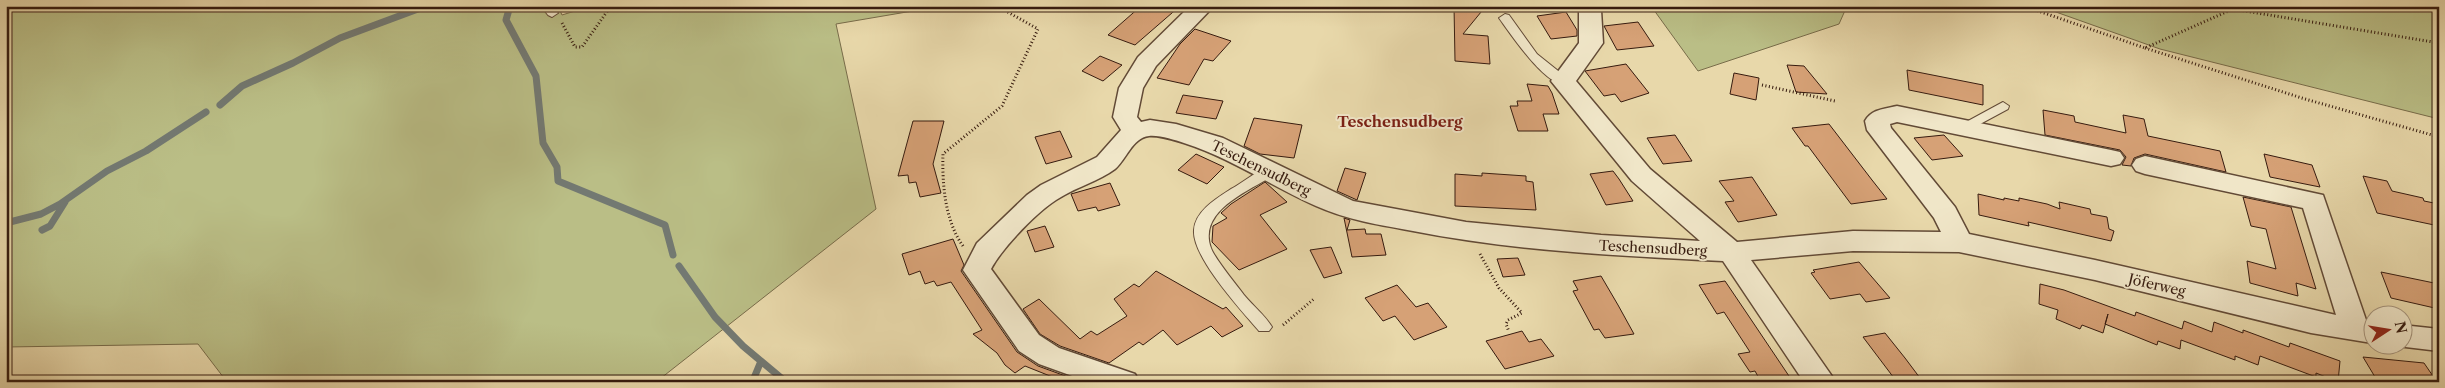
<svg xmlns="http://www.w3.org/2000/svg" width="2445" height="388" font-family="'Libre Caslon Text',serif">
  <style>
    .green { fill: #babe86; stroke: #786c4a }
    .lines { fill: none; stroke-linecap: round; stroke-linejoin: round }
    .stream { stroke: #737972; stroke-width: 7 }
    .building { fill: #d6a176; stroke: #361b0f }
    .service-casing { stroke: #624a36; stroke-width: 2 }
    .minor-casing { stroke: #624a36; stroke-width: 3 }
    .path { stroke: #361b0f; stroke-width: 3; stroke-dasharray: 1 2.5; stroke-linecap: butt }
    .service { fill: #f0e6c8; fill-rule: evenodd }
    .minor { fill: #f0e6c8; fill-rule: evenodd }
    .labels { text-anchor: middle; stroke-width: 4; stroke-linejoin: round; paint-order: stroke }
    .street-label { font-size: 14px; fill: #361b0f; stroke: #f0e6c8 }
    .neighbourhood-label { font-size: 15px; font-weight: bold; fill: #7a1f14; stroke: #f0e6c8 }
  </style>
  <rect width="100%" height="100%" fill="#e8d8aa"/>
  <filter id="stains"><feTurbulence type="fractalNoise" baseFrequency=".004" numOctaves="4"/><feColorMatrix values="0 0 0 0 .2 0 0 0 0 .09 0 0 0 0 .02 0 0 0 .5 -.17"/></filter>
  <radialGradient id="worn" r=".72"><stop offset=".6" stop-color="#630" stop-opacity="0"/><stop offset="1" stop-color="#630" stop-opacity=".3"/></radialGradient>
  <path class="green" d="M6,6H558L562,15L591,6H942L836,24L876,209L656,382H227L198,344L6,347Z
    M1651,6H1847L1839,24L1698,71Z
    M2039,6H2439V119L2160,49Z"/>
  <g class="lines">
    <path class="stream" d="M510,6L506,20L536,76L543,143L557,167L558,181L665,225L673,255
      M220,105L242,86L293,63L340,38L426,6
      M6,223L41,214L60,204L107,171L146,151L206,112
      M42,230L50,226L65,202
      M679,266L715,317L743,346L786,382
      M754,378L761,361"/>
  </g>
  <path class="building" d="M1141,6H1180L1135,45L1108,35Z
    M1454,6H1486L1463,34L1488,36L1490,64L1455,61Z
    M1566,12L1577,30V36L1551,39L1537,16Z
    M1638,22L1654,46L1617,50L1604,26Z
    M1195,29L1231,41L1213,61L1204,59L1189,85L1157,78L1180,44Z
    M1100,56L1122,65L1103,81L1082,71Z
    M1626,64L1649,93L1621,102L1615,94L1604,96L1585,71Z
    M1787,65L1804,66L1827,94L1796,92Z
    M1907,70L1983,85V105L1909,90Z
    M1734,73L1759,78L1756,100L1730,94Z
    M1527,84L1548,86L1552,93L1559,114H1543L1548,131H1518L1510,106H1518L1517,101H1532Z
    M1183,95L1223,101L1216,119L1176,113Z
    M2043,110L2074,116L2075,122L2126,133L2123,115L2144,119L2148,136L2220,151L2226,172L2145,154L2134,158L2131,166L2122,165L2126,157L2120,150L2045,135Z
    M1254,118L1302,125L1294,158L1260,154L1244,146Z
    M913,121H944L933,164L941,193L920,197L916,182L909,183L908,175L898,176Z
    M1829,124L1872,180L1887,199L1851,204L1808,146H1805L1792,128Z
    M1060,131L1072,157L1046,164L1035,137Z
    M1675,135L1692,161L1663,164L1647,138Z
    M1944,135L1963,156L1932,160L1914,138Z
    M1196,154L1224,167L1207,184L1178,170Z
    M2264,154L2312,165L2320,187L2270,177Z
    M1345,168L1366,173L1357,200L1337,191Z
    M1613,171L1619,179L1633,201L1606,205L1590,174Z
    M1482,173L1526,176V181L1533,182L1536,210L1455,206V174L1482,176Z
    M2363,176L2387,181L2392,191L2423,198L2424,201L2439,204V226L2377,213Z
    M1752,177L1777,215L1738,222L1725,202L1734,201L1719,181Z
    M1265,182L1287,202L1260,215L1287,249L1239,270L1212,242L1213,226L1227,218L1221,213L1231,204Z
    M1110,183L1120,205L1098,211L1096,207L1078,211L1071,194Z
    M1978,194L2004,200V198L2019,201V198L2047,204L2060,209L2059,202L2090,209L2091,214L2107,217L2109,229L2114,231L2111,241L2028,222L2029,226L1979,215Z
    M2243,197L2291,207L2316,289L2296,283L2298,296L2250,283L2247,261L2276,269L2266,229L2251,226Z
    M1344,218L1350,220L1347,230L1365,229L1366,234H1381L1386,255L1352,257Z
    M1045,226L1054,247L1035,252L1027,231Z
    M953,239L964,265L961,271L1017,352L1038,366L1082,382H1065L1025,366L1015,373L1005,365L997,353L973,334L982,330L951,282L937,286L934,281L925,284L920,271L909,275L902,254Z
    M1331,247L1342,273L1324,278L1310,250Z
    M1518,258L1525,275L1503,277L1497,259Z
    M1859,262L1890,298L1866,302L1860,294L1830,299L1811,273L1815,272L1813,270Z
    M1156,271L1223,309L1226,307L1243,326L1222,337L1211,326L1177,345L1163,330L1143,345L1139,342L1109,363L1060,346L1040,334L1023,309L1039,299L1080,339L1091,331L1097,335L1127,316L1114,299L1134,284L1139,287Z
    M2381,272L2439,284V309L2391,298Z
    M1601,276L1618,305L1634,334L1605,338L1599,329L1594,330L1573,291L1578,290L1573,281Z
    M1725,281L1748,315L1793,382H1761L1755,371L1750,372L1738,354L1750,352L1724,312L1717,314L1699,285Z
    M2040,284L2064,290L2135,316L2136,312L2182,329L2184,321L2212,332L2214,322L2243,333V330L2289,347L2290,343L2340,361L2338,382L2316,373V377L2260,356L2258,365L2235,356V360L2181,340L2180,349L2158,341L2157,345L2105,324L2108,314L2103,333L2082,325L2080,329L2056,319L2058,310L2039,304Z
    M1397,285L1416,307L1428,303L1447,327L1414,340L1395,316L1383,321L1365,298Z
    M1522,331L1529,342L1541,339L1554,356L1505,369L1486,341Z
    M1885,333L1905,358L1923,382H1897L1863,337Z
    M2363,357L2424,363L2437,382H2378Z"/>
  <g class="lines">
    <defs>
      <path id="service" d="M541,6H553L558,13L552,17L548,15Z
        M1505,14L1509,15L1537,54L1567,78L1569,81L1567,84C1547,89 1510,33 1499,18Z
        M2003,102L2009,106L2008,109L1969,130L1964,131L1957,127Z
        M1271,166L1278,171L1276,174C1251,190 1197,210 1211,248C1215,259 1236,284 1244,295C1253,306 1265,315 1272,327L1269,331H1259C1241,310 1192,257 1194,230C1195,211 1217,198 1231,189C1244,182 1257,170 1271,166Z"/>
      <path id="minor" d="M1190,6H1214L1156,66L1143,88L1137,117L1141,122L1150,120L1176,124L1223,138L1353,201L1466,222L1601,235L1700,241L1632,181L1551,81L1579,43V10L1581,6H1599L1601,10L1603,43L1576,81L1650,169L1737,242L1853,231L1941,232L1934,218L1867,130L1865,121C1872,109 1884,109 1897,106L2111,150L2120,152L2124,158L2120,164L2111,166L1897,122L1890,124L1891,128L1955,207L1969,234L2095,260L2336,315L2303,208L2145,174L2136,171L2132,165L2136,159L2145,156L2323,195L2366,320L2372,321V343L2311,333L2095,280L1959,252L1853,251L1751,260L1836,382H1804L1723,261C1619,256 1515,251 1413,231C1380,225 1347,220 1316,206C1271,186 1231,158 1184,143C1174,140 1160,135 1149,136C1132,138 1126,160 1115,169C1099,181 1077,187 1061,197C1039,209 1002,248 991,269L1039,335L1059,348L1135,374L1139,382H1089L1039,364L1019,351L963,270L977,243L1027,195L1041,185L1097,157L1121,130L1113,117L1119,88L1138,57Z
        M2402,325L2439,329V351L2397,346H2402Z"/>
    </defs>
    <use href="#service" class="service-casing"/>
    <use href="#minor" class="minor-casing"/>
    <path class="path" d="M2024,6L2145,48L2233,9L2439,43
      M2226,6L2232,9
      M562,23L575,47H582L611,6
      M2145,48L2305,99L2439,137
      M1762,85L1835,101
      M963,246C945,221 942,184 943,154L1002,106L1038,29L997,6
      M1480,254L1499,288L1522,313L1508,320L1506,324L1509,332
      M1283,325L1315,298"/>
    <use href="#service" class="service"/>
    <use href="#minor" class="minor"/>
  </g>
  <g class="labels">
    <g class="street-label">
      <text transform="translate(1261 168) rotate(26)" y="5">Teschensudberg</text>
      <text transform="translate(1653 248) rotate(3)" y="5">Teschensudberg</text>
      <text transform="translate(2157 285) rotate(13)" y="5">Jöferweg</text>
    </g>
    <g class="neighbourhood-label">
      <text x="1400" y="127">Teschensudberg</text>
    </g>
  </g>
  <rect width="2445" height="388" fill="none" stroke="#e8d8aa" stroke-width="25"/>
  <rect x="8" y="8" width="2430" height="373" fill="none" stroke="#361b0f" stroke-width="2.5"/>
  <rect x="12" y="12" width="2420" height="363" fill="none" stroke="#361b0f"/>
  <g transform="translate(2388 330) rotate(78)"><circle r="24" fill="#f0e6c8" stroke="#a6957e"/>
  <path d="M0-4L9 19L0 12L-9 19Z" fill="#8f2418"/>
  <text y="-8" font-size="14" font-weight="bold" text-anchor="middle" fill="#361b0f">N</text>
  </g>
  <rect width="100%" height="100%" filter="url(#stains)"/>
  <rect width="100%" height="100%" fill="url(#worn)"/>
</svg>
